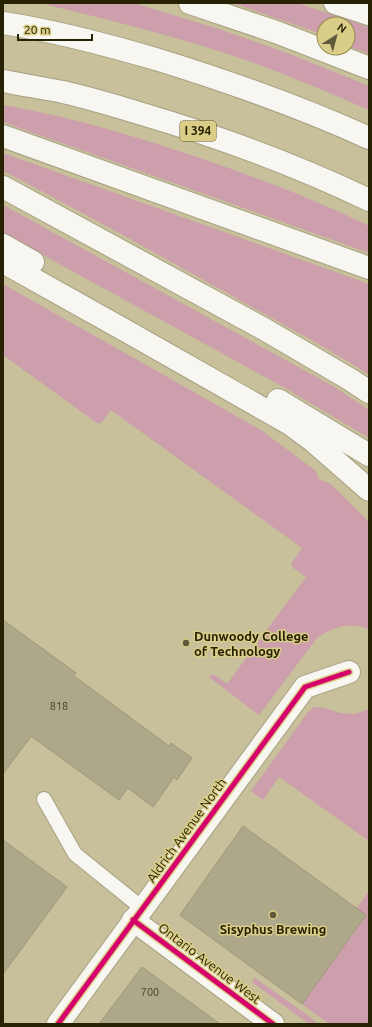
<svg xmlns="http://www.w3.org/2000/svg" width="372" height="1027" font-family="Ubuntu,sans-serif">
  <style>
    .green { fill: #cd9eac }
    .building { fill: #aea88a; stroke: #9d9779 }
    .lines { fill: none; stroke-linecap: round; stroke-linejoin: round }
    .service-casing { stroke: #a6a082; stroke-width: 16 }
    .minor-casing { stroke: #a6a082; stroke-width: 24 }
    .motorway-casing { stroke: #a6a082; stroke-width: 24 }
    .service { stroke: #f7f6f0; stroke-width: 14 }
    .minor { stroke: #f7f6f0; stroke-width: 22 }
    .motorway { stroke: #f7f6f0; stroke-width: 22 }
    .cycleway-casing { stroke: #dacd87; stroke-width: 8 }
    .cycleway { stroke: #d6006c; stroke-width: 5 }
    .poi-dot { fill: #605939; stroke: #dacd87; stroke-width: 1.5 }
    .labels { text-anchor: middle; stroke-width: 3; stroke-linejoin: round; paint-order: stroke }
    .number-label { font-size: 11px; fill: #4a4426 }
    .shield { fill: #dacd87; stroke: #5d552c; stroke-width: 1 }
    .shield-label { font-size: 12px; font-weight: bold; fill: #282205 }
    .poi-label { font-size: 13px; font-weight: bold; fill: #282205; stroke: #dacd87; text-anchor: start }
    .street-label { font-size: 13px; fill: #282205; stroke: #dacd87 }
  </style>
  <rect width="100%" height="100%" fill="#c7c09a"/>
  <path class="green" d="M40,3H134L216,28L290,54L369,86V110C321,89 272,68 222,52C162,33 101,18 40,3Z
    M233,3H297L369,27V54L348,46V24H324V35Z
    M3,105C77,118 149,140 220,165C271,183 320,202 369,226V253L3,122Z
    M3,153L369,284V375C324,345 274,320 227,293C153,252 79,210 3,171Z
    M3,205L333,386L369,410V438L285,388L3,233Z
    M3,284L261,430L316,471L318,478L322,481L329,483L338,491L369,522V629C348,622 337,626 318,637L259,715L209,677L211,675H215L227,684L306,577L293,568L291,564L302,548L111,410L101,423H97L3,355Z
    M314,707L325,708L340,713L355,714L369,709V841L279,777L263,800L251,791L308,712Z
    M369,891V1024H329L302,1004L366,916L357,908Z
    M255,978L310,1017L318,1024H309L252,982Z"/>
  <path class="building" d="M3,620L76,673L74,676L169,746L171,743L192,758L177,780L174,777L153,807L128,788L119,800L31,736L3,774Z
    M243,826L366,915L302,1004L180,915Z
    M3,840L67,887L3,974Z
    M142,967L220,1024H99Z"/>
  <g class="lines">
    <defs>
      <path id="service" d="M44,799L75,854L142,908"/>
      <path id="minor" d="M133,920L273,1024
        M58,1024L305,687L349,672"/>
      <path id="motorway" d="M190,3L276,32L369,68
        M335,3L369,14
        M3,23C56,31 108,45 159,60C230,82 301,107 369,138
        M3,81C23,85 43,88 63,92C89,98 116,106 142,114C220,137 296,165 369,200
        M3,136L369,268
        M3,187L264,329L351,380L369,392
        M3,245L33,262
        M3,262L128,332L290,424L313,441L369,490
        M278,400L369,455"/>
    </defs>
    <use href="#service" class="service-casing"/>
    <use href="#minor" class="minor-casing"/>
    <use href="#motorway" class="motorway-casing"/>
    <use href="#service" class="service"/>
    <use href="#minor" class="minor"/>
    <use href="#motorway" class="motorway"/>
    <defs>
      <path id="cycleway" d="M133,920L273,1024
        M58,1024L305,687L349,672"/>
    </defs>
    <use href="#cycleway" class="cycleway-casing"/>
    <use href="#cycleway" class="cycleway"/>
  </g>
  <g class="poi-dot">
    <circle cx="186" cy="643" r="4"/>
    <circle cx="273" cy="915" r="4"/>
  </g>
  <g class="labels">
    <g class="number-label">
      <text x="59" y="710">818</text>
      <text x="150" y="996">700</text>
    </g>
    <rect class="shield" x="180" y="121" width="36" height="20" rx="3"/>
    <g class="shield-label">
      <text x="198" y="135">I 394</text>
    </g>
    <g class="poi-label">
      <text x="194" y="641">Dunwoody College<tspan x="194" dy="15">of Technology</tspan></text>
      <text x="273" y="934" text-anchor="middle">Sisyphus Brewing</text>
    </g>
    <g class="street-label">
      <text transform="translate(186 830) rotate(-54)" y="5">Aldrich Avenue North</text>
      <text transform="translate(210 963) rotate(37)" y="5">Ontario Avenue West</text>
    </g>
  </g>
  <rect width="372" height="1027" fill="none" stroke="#282205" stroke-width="8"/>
  <g transform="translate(336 36) rotate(36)"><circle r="19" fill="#dacd87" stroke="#938953"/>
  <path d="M0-3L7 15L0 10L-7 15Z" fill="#605939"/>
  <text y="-6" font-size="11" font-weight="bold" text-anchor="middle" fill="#282205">N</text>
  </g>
  <path d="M18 34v6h74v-6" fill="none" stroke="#282205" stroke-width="2"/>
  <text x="24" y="34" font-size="12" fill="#282205" stroke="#dacd87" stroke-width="3" paint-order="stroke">20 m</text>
</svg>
